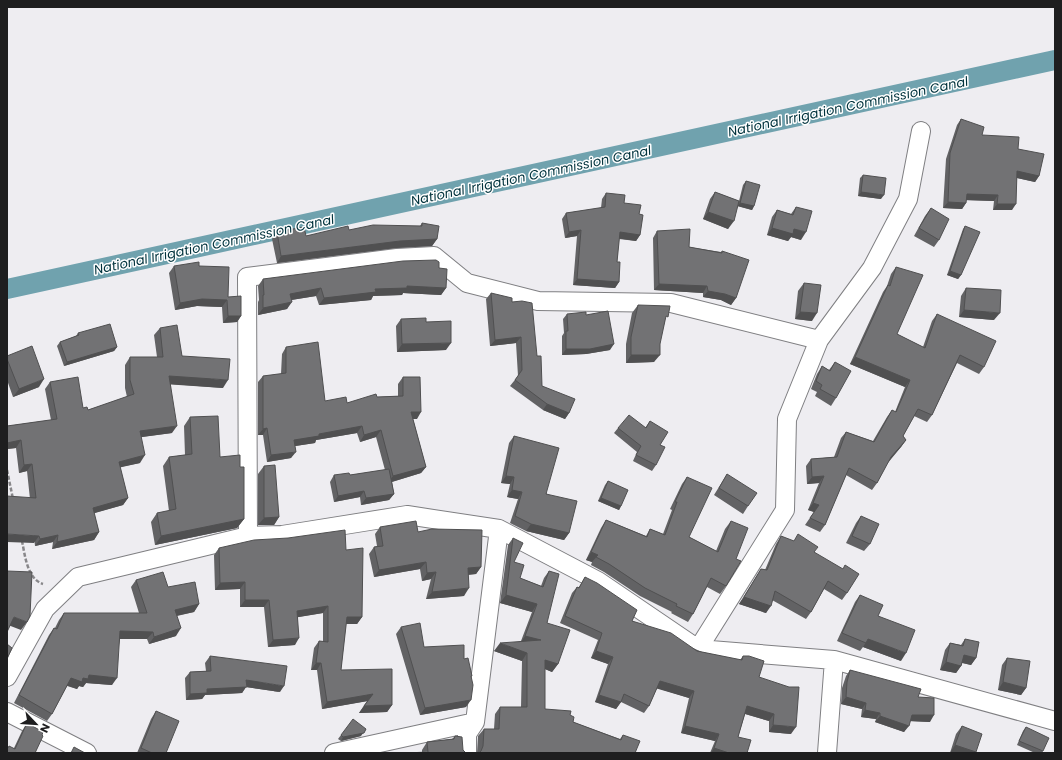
<svg xmlns="http://www.w3.org/2000/svg" width="1062" height="760" font-family="Poppins,sans-serif">
  <style>
    .lines { fill: none; stroke-linecap: round; stroke-linejoin: round }
    .canal { stroke: #70a2ae; stroke-width: 20 }
    .minor-casing { stroke: #7f7f82; stroke-width: 20 }
    .path { stroke: #88878a; stroke-width: 2.5; stroke-dasharray: 4 2; stroke-linecap: butt }
    .minor { stroke: #fff; stroke-width: 18 }
    .wall { fill: #626264 }
    .shaded-wall { fill: #505051 }
    .building { fill: #727274; stroke: #505051 }
    .labels { text-anchor: middle; stroke-width: 3; stroke-linejoin: round; paint-order: stroke }
    .water-label { font-size: 13px; font-style: italic; fill: #01323c; stroke: #fff }
  </style>
  <rect width="100%" height="100%" fill="#eeedf1"/>
  <g class="lines">
    <path class="canal" d="M7,289L1055,60"/>
    <defs>
      <path id="minor" d="M248,536L247,277L397,258L434,256L467,283L538,301L671,303L819,340
        M698,649L785,510L787,419L819,340L872,268L908,199L921,131
        M7,677L45,609L78,577L248,536L282,535L407,515L499,529L598,581L698,649L834,660L1055,721
        M7,712L87,753
        M334,753L475,722
        M467,753V734L475,722L499,529
        M827,753L834,660"/>
    </defs>
    <use href="#minor" class="minor-casing"/>
    <path class="path" d="M7,470L13,499
      M22,541C25,555 27,579 43,584"/>
    <use href="#minor" class="minor"/>
  </g>
  <path class="wall" d="M961,119L982,135L1018,149L1039,176L1035,182L1017,178L1012,210H993L994,201L966,200V203L962,209L943,208L946,159L957,125Z
    M863,175L881,199L858,196L860,178Z
    M746,181L754,206L752,210L738,206L728,229L703,219L710,199L715,192L739,201L743,185Z
    M606,193L624,203L639,214L640,235L636,241L619,239L617,262L619,282L615,288L573,285L577,236L565,238L562,219L566,213L601,208L602,199Z
    M796,207L801,240L791,237L788,241L767,235L772,217L777,210L791,214Z
    M931,208L939,240L934,247L914,236L925,216Z
    M422,223L437,239L432,246L396,248L277,263L272,239L277,232L306,236L349,230L420,226Z
    M965,226L961,275L958,279L947,275L963,229Z
    M657,231L689,247L721,252L722,251L736,298L731,305L721,300L703,297V293L654,290L653,238Z
    M174,266H199L228,297L241,316L237,322L223,323L222,307L197,306L175,310L169,273Z
    M896,267L897,334L923,347L932,321L937,314L984,367L979,374L957,363L932,415L927,422L914,416L903,436L906,440L901,447L889,460L877,483L872,490L846,475L825,525L820,532L805,525L814,512L808,510L819,483L807,484L806,466L811,459L834,457L841,438L846,432L873,441L887,417L892,410L895,412L905,387L850,364L883,292L887,286L891,274Z
    M439,268L446,288L441,295L403,293L402,295L373,296L371,300L319,305L316,296L291,300L287,309L258,315V302L259,300L258,286L263,279Z
    M804,283L812,321L795,319L798,291Z
    M966,288L994,320L959,317L961,296Z
    M491,293L512,302L537,356L542,386L569,413L565,419L543,410L510,386L518,376L516,343L490,346L486,299Z
    M638,305L665,321L654,362L626,363V344L632,313Z
    M567,314L586,315L610,350L586,354L562,355V336L564,333L563,319Z
    M401,319L426,322L446,350L397,352L396,326Z
    M160,328L182,356L223,388L171,384L172,433L141,437L140,463L120,467L128,498L123,505L94,513L99,532L94,540L52,549L53,542L35,546L27,471L19,473L16,448L7,449V426L51,420L45,389L50,382L83,408L88,410L127,397L125,388V365L130,357H157L154,335Z
    M78,333L117,347L114,351L64,366L57,346L60,342L76,336Z
    M286,347L325,401L347,403L377,397L398,396V384L403,377L417,419H413L426,467L421,473L392,482L394,494L389,500L361,505L360,497L334,502L330,482L334,475H350L385,470L376,437L360,442L357,433L316,440L315,443L295,446L291,458L267,462L263,435H258V382L263,376L281,374L282,354Z
    M7,356L39,387L13,397L7,380Z
    M835,362L836,398L831,406L815,396L817,392L811,389L817,374L822,366L829,370Z
    M190,417L220,457L244,519L237,528L155,545L151,522L157,513L169,511L163,466L169,457L185,455L184,426Z
    M650,421L660,445L656,465L652,471L633,461L637,452L614,433L618,428H645Z
    M514,436L569,533L564,540L526,531L510,523L518,499L507,497L510,484L501,483L509,443Z
    M264,466L279,517L274,525H258V474Z
    M727,474L748,506L743,514L714,495Z
    M687,477L689,537L716,551L725,529L731,521L726,586L720,594L707,587L693,614L688,622L671,613L672,612L640,596L604,572L591,565L592,562L586,560L601,528L606,520L646,536L650,529L663,534L672,510L670,509L682,484Z
    M608,481L621,506L619,510L598,501L605,485Z
    M861,516L870,544L864,551L846,543L856,523Z
    M380,527L418,532L481,567L476,574L468,575L464,596L426,599L431,579L422,581L420,569L374,577L369,554L374,547L377,546L375,534Z
    M781,536L814,552L847,593L842,600L824,589L811,612L806,619L772,600L766,613L739,604L761,569L765,570L776,544Z
    M513,538L514,562L520,578L541,586L544,578L549,571L547,623L558,664L552,672L545,669V709L570,715L573,722L620,739L623,735L635,753H477L478,736L484,729H494L495,714L500,707H521L522,661L494,651L521,641L532,612L500,603L508,545Z
    M219,548L346,550L362,617L357,624H346L341,670L392,705L387,712L359,713L367,701L322,709L317,670H311L314,648L319,641L323,642V613L298,617L295,645L268,647L264,607H240V589L215,590L214,555Z
    M585,577L632,621L702,652L740,660L743,656L759,677L791,734L769,732V721L745,714L738,737L747,753H710L715,741L681,733L689,698L657,688L649,706L644,713L621,702L616,709L595,702L608,664L591,658L598,640L560,623L572,593L577,587H579Z
    M136,580L168,587L199,604L194,612L177,616L176,636L149,644L147,639H120L112,685L86,683L83,687L79,686L77,689L67,686L52,714L47,721L14,703L49,635L54,628H55L59,620L64,613H139L131,587Z
    M860,595L878,616L901,661L863,647L860,651L837,641L855,602Z
    M401,627L424,647L471,677L466,707L420,715L396,634Z
    M965,639L976,658L971,665L962,663L961,666L956,673L940,670L945,650L950,643L961,645Z
    M210,656L280,692L246,687L242,693L205,695L202,699L186,700L185,678L190,672L206,671L205,663Z
    M1007,658L1026,688L1021,695L998,690L1002,665Z
    M850,670L918,697L930,722L910,721L904,732L875,722L876,719L861,717L862,709L841,704L842,688L846,676Z
    M156,711L166,753H137L151,719Z
    M27,723L42,735L35,753L8,748H14L22,731Z
    M962,726L975,753H950L956,734Z
    M1026,727L1043,751L1042,753H1035L1017,745L1023,731Z
    M341,735L361,736L341,741L338,739Z
    M455,736L463,750L422,752V750L427,742L452,739Z"/>
  <path class="shaded-wall" d="M1017,171L1039,176L1035,182L1013,177Z
    M861,192L884,195L881,199L858,196Z
    M967,194L998,195L994,201L963,200Z
    M948,202L966,203L962,209L943,208Z
    M740,203L754,206L752,210L737,206Z
    M997,204H1016L1012,210H993Z
    M708,212L734,221L728,229L703,219Z
    M772,228L794,229L806,232L801,240L791,237L788,241L767,235Z
    M581,230L577,236L565,238L569,232Z
    M620,232L640,235L636,241L616,238Z
    M437,239L432,246L396,248L277,263L281,256L400,241Z
    M950,271L961,275L958,279L947,275Z
    M577,279L619,282L615,288L573,285Z
    M659,284L707,286L703,293L654,290Z
    M407,286L446,288L441,295L403,293L402,295L373,296L371,300L319,305L324,298L375,289Z
    M321,288L316,296L285,301L290,294Z
    M708,291L725,294L736,298L731,305L721,300L703,297Z
    M202,299L227,300L222,307L197,306L175,310L180,303Z
    M292,302L287,309L258,315L263,308Z
    M964,310L1000,313L994,320L959,317Z
    M800,312L817,313L812,321L795,319Z
    M228,316H241L237,322L223,323Z
    M521,337L516,343L490,346L495,340Z
    M451,343L446,350L397,352L402,344Z
    M614,344L610,350L586,354L562,355L566,349Z
    M117,347L114,351L64,366L67,362Z
    M631,355H660L654,362L626,363Z
    M855,357L910,380L905,387L850,364Z
    M169,376L228,380L223,388L164,384Z
    M44,379L39,387L13,397L19,389Z
    M547,404L569,413L565,419L543,410Z
    M411,412H421L417,419H406Z
    M177,426L172,433L135,438L140,431Z
    M362,426L357,433L316,440L315,443L289,447L294,440L319,434Z
    M267,428L263,435H258L263,429Z
    M381,430L376,437L360,442L364,435Z
    M21,440L16,448L7,449V443Z
    M906,440L901,447L887,464L891,457Z
    M296,452L291,458L267,462L271,455Z
    M145,455L140,463L113,469L119,462Z
    M32,464L27,471L19,473L24,465Z
    M426,467L421,473L388,483L393,476Z
    M506,476L514,477L510,484L501,483Z
    M824,476L819,483L807,484L812,477Z
    M512,490L522,492L518,499L507,497Z
    M364,491L360,497L334,502L338,496Z
    M394,494L389,500L361,505L366,498Z
    M128,498L123,505L88,515L93,508Z
    M601,498L621,506L619,510L598,501Z
    M813,503L819,505L814,512L808,510Z
    M279,517L274,525H258L264,518Z
    M244,519L237,528L155,545L161,536Z
    M531,524L569,533L564,540L526,531Z
    M99,532L94,540L52,549L57,542Z
    M7,534L39,536L34,543L7,542Z
    M58,535L53,542L35,546L40,539Z
    M591,552L598,555L592,562L586,560Z
    M426,562L420,569L374,577L379,570Z
    M481,567L476,574L462,575L468,568Z
    M436,572L431,579L422,581L427,573Z
    M245,582L240,589L215,590L220,583Z
    M469,588L464,596L426,599L432,592Z
    M506,595L537,604L532,612L500,603Z
    M744,597L771,606L766,613L739,604Z
    M245,600H269L264,607H240Z
    M199,604L194,612L170,617L175,610Z
    M328,606L323,613L293,618L297,611Z
    M14,617L27,622L21,630L8,625Z
    M347,617H362L357,624H342Z
    M181,628L176,636L149,644L154,637Z
    M120,631L153,632L147,639H115Z
    M525,636L541,640L520,644Z
    M299,638L295,645L268,647L273,640Z
    M868,639L906,653L901,661L863,647Z
    M500,643L527,653L522,661L494,651Z
    M596,651L613,657L608,664L591,658Z
    M964,655L976,658L971,665L959,662Z
    M545,660L558,664L552,672L540,667Z
    M946,662L961,666L956,673L940,670Z
    M316,663H321L317,670H311Z
    M89,675L117,678L112,685L86,683L83,687L79,686L77,689L66,685L71,678H83Z
    M246,680L284,686L280,692L246,687L242,693L205,695L202,699L186,700L190,694L207,689Z
    M660,681L694,691L689,698L655,688Z
    M1003,682L1026,688L1021,695L998,690Z
    M373,694L368,701L322,709L327,702Z
    M599,695L621,702L616,709L595,702Z
    M846,697L866,703L862,709L841,704Z
    M471,700L466,707L420,715L425,708Z
    M392,705L387,712L359,713L364,706Z
    M747,706L774,714L769,721L742,713Z
    M865,710L880,713L876,719L861,717Z
    M912,715H934L930,722L908,721Z
    M880,716L909,726L904,732L875,722Z
    M773,725L796,727L791,734L769,732Z
    M685,726L719,734L715,741L681,733Z
    M366,729L361,736L341,741L343,737Z
    M955,745L976,752L975,753H950Z
    M714,748L729,753H711Z"/>
  <path class="building" d="M961,119L984,127L982,135L1019,137L1018,149L1044,154L1039,176L1017,171L1016,204H997L998,195L967,194L966,203L948,202L950,153Z
    M863,175L886,178L884,195L861,192Z
    M746,181L760,185L754,206L740,203Z
    M715,192L739,201L734,221L708,212Z
    M606,193L625,195L624,203L641,205L639,214L643,215L640,235L620,232L617,262H620L619,282L577,279L581,230L569,232L566,213L605,207Z
    M796,207L812,211L806,232L794,229L793,234L772,228L777,210L793,215Z
    M931,208L949,219L939,240L919,228Z
    M422,223L439,226L437,239L400,241L281,256L277,232L304,227L306,236L348,226L349,230L373,225L422,226Z
    M965,226L980,232L961,275L950,271Z
    M690,229L689,247L722,253V251L749,260L736,298L725,294L708,291L707,286L659,284L657,231Z
    M436,260L439,262V268L447,269L446,288L407,286V288L375,289L376,292L324,298L321,288L290,294L292,302L263,308V295H264L263,279L403,261Z
    M199,262V266L229,267L228,297L241,296V316H228L227,300L202,299L180,303L174,266Z
    M896,267L923,275L897,334L925,348L937,314L996,341L984,367L960,355L932,415L918,409L903,436L906,440L891,457L877,483L849,468L825,525L810,518L819,505L813,503L824,476L812,477L811,459L837,457L846,432L874,442L892,410L896,412L910,380L855,357L888,285L890,286Z
    M804,283L821,285L817,313L800,312Z
    M966,288L1001,290L1000,313L964,310Z
    M491,293L512,298V302L522,301L532,303L537,356H541L542,386L575,399L569,413L547,404L515,380L522,370L521,337L495,340Z
    M638,305L670,306L668,317L666,316L660,344V355H631V337Z
    M608,311L614,344L590,349H566V331H568L567,314L586,312V315Z
    M426,318V322L451,321V343L402,344L401,319Z
    M110,324L117,347L67,362L60,342L79,335L78,333Z
    M177,325L182,356L230,359L228,380L169,376L177,426L140,431L145,455L119,462L128,498L93,508L99,532L57,542L58,535L40,539L39,536L7,534V496L36,498L32,464L24,465L21,440L7,443V426L57,419L50,382L78,377L83,408L87,407L88,410L134,394L130,380V357H163L160,328Z
    M318,342L325,401L346,397L347,403L376,394L377,397L403,396V377H420L421,412H411L426,467L393,476L381,430L364,435L362,426L319,434V436L294,440L296,452L271,455L267,428L263,429V376L286,373V347Z
    M32,346L44,379L19,389L7,359V356Z
    M835,362L851,371L836,398L820,389L822,385L816,381L822,366L830,371Z
    M629,415L646,428L650,421L668,432L660,445L665,447L656,465L636,455L641,446L618,428Z
    M218,416L220,457L240,455V467H244V519L161,536L157,513L176,509L169,457L192,454L190,417Z
    M514,436L559,448L546,494L577,501L569,533L531,524L515,516L522,492L512,490L514,477L506,476Z
    M275,465L279,517L264,518V466Z
    M389,469L394,494L366,498L364,491L338,496L334,475L349,473L350,475Z
    M727,474L757,493L748,506L719,488Z
    M687,477L712,488L689,537L718,552L731,521L748,528L736,559L741,561L726,586L711,578L693,614L676,606L677,604L645,588L609,564L596,557L598,555L591,552L606,520L647,537L650,529L665,535L677,502H675Z
    M608,481L628,490L621,506L601,498Z
    M861,516L879,524L870,544L852,536Z
    M416,521L418,532L432,529L482,530L481,567L468,568L469,588L432,592L436,572L427,573L426,562L379,570L374,547L383,546L380,527Z
    M345,530L346,550L363,548L362,617H347L341,670L392,669V705L364,706L373,694L327,702L321,663H316L319,641L328,642V606L297,611L299,638L273,640L269,600H245V582L220,583L219,548L254,540L288,538Z
    M798,534L818,547L814,552L843,569L845,565L859,574L847,593L828,581L811,612L775,591L771,606L744,597L761,569L767,570L781,536L794,541Z
    M513,538L523,543L514,562L524,565L520,578L543,587L549,571L559,574L547,623L570,630L558,664L545,660V709L571,711L570,715L574,717L573,722L621,740L623,735L640,741L635,753H479L481,751L483,746L484,729H499L500,707H527V653L500,643L541,640L525,636L537,604L506,595Z
    M7,571L32,572L30,616L27,622L14,617L7,632Z
    M163,572L168,587L195,582L199,604L175,610L181,628L154,637L153,632L120,631L117,678L89,675L88,679L83,678L82,682L71,678L52,714L19,695L54,628L57,629L64,613H147L136,580Z
    M585,577L597,583L637,610L632,621L671,633L697,651L742,660L743,656H749L764,661L759,677L789,687H799L796,727L773,725L774,714L747,706L738,737L751,740L747,753H729L714,748L719,734L685,726L694,691L660,681L649,706L624,694L621,702L599,695L613,657L596,651L602,633L565,616L577,587L579,588Z
    M860,595L883,605L878,616L915,630L906,653L868,639L866,643L842,633Z
    M420,623L424,647L464,645V659L468,658L472,676H471L473,685L471,700L425,708L401,627Z
    M965,639L979,642L976,658L964,655L961,666L946,662L950,643L963,646Z
    M7,644L12,648L7,659Z
    M210,656L287,666L284,686L246,680L247,687L207,689V693L190,694V672L211,671Z
    M1007,658L1030,661L1026,688L1003,682Z
    M850,670L921,689L918,697L934,698V715H912L909,726L880,716V713L865,710L866,703L846,697L847,682Z
    M156,711L179,721L166,753H152L141,748Z
    M353,719L366,729L364,733L343,737L341,735Z
    M27,723L43,732L42,735L43,736L35,753H7V748H8L9,746L15,749Z
    M962,726L982,734L976,752L955,745Z
    M1026,727L1049,738L1043,751L1019,741Z
    M455,736L462,737L463,750L466,753H406L428,752L427,742L454,739Z
    M74,747L85,753H71Z"/>
  <g class="labels">
    <g class="water-label">
      <text transform="translate(848 106) rotate(-12)" y="5">National Irrigation Commission Canal</text>
      <text transform="translate(531 175) rotate(-12)" y="5">National Irrigation Commission Canal</text>
      <text transform="translate(214 244) rotate(-12)" y="5">National Irrigation Commission Canal</text>
    </g>
  </g>
  <rect width="1062" height="760" fill="none" stroke="#1e1e1f" stroke-width="16"/>
  <g transform="translate(36 724) rotate(115)" stroke="#ffffff" stroke-width="3" paint-order="stroke">
  <path d="M0-3L7 15L0 10L-7 15Z" fill="#1e1e1f"/>
  <text y="-6" font-size="11" font-weight="bold" text-anchor="middle" fill="#1e1e1f">N</text>
  </g>
</svg>
